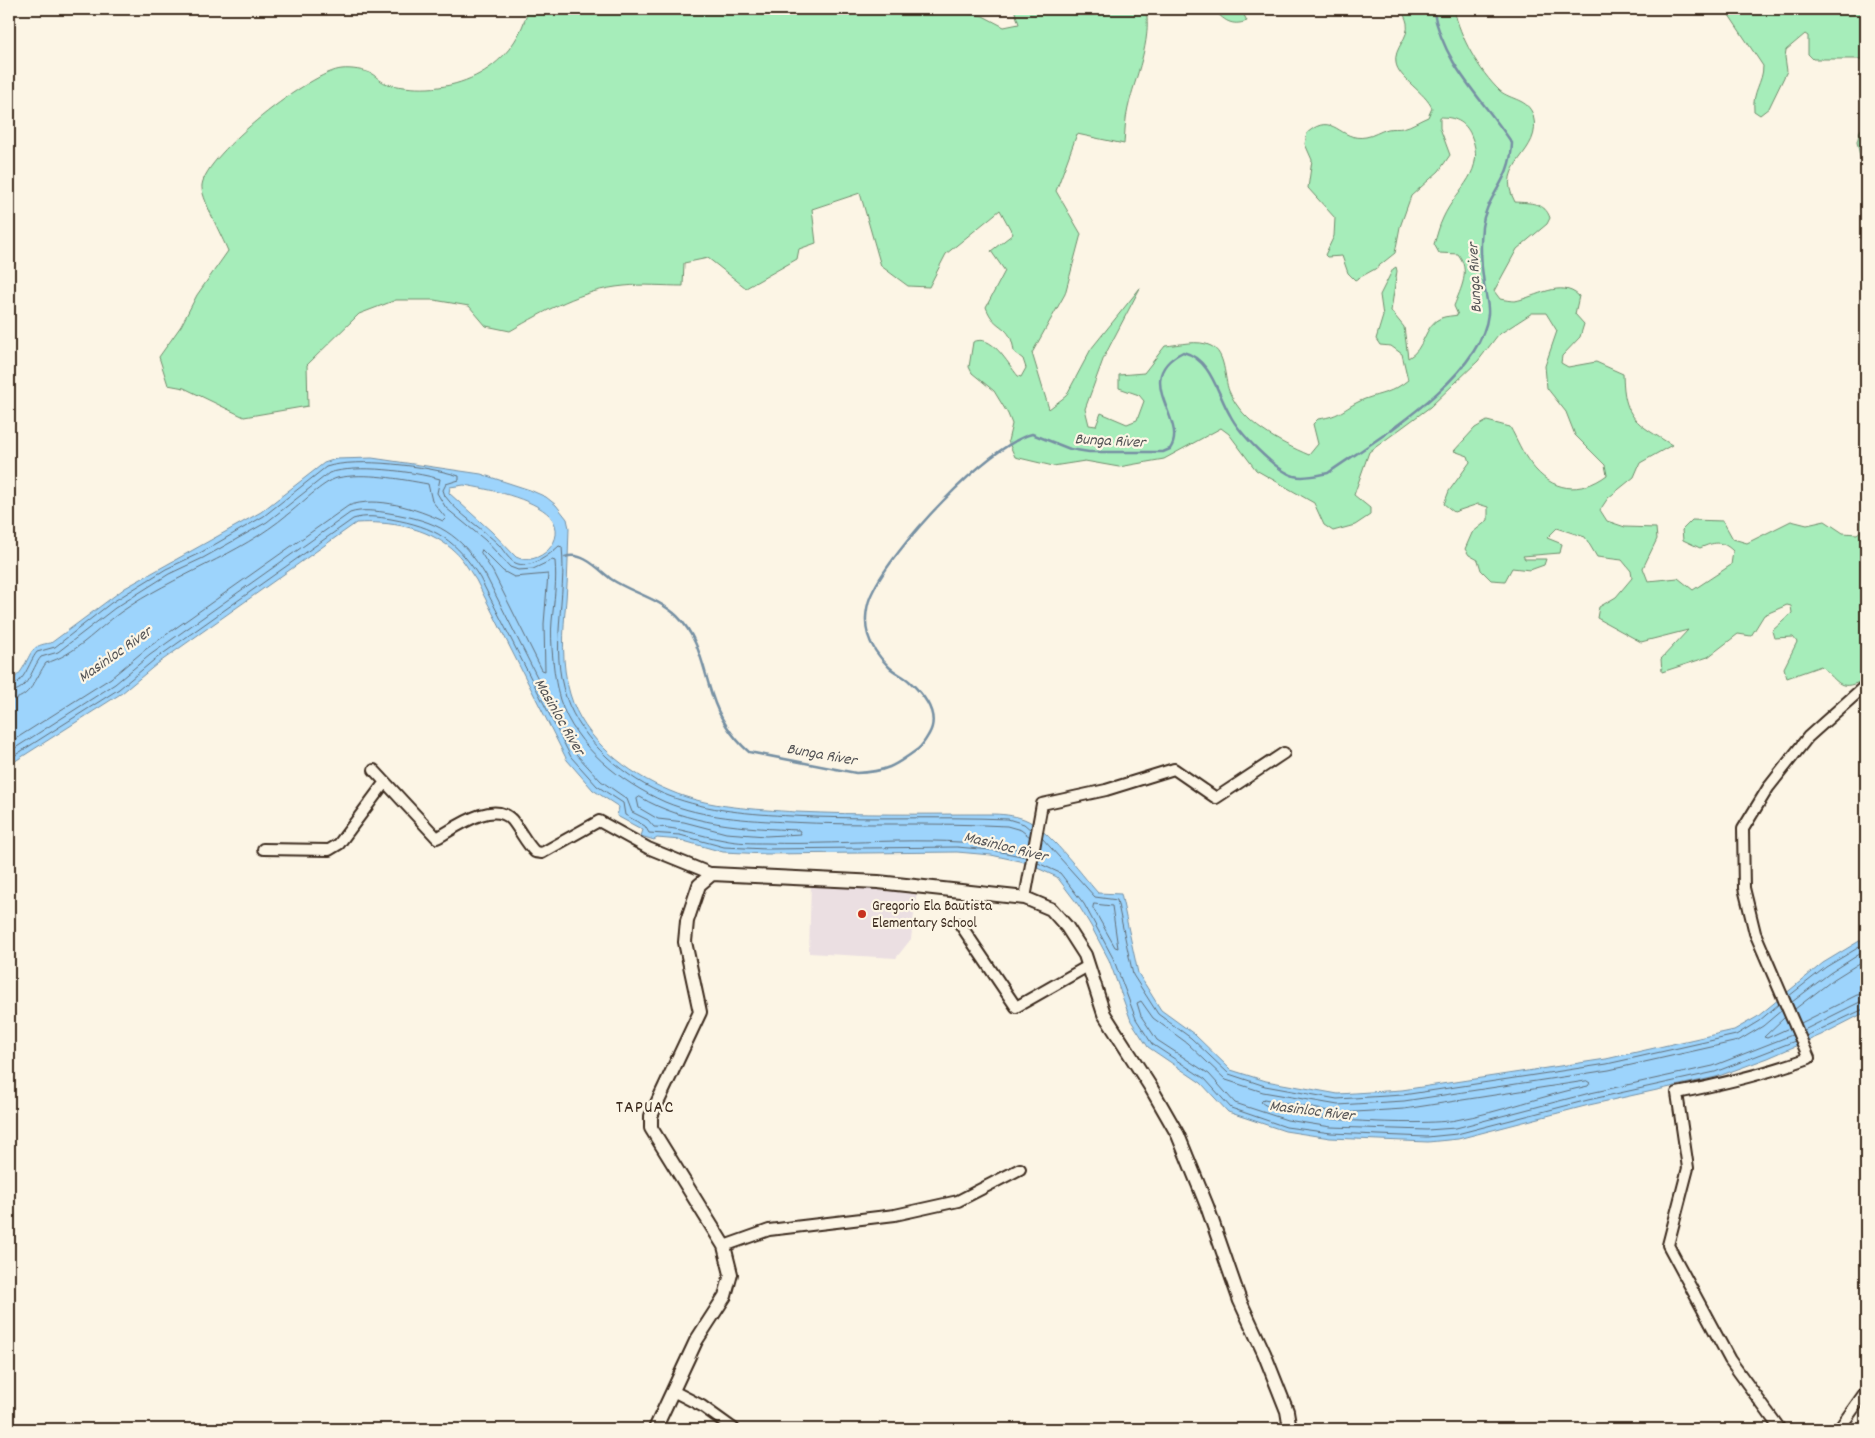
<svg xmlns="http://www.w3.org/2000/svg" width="1875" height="1438" font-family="Dekko,sans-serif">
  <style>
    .built { fill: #ebdfe2 }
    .green { fill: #a6edba; stroke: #708c6c }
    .water { fill: #9dd4fc; stroke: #7690a3; fill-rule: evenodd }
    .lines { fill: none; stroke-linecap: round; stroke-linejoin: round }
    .shore { stroke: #626e77; stroke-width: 1 }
    .stream { stroke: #7690a3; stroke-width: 2.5 }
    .minor-casing { stroke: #3b2a1e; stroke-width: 14 }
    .tertiary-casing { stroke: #3b2a1e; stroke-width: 16 }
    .minor { stroke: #fcf5e5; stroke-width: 10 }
    .tertiary { stroke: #fcf5e5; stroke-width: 12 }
    .poi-dot { fill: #c8321e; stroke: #fcf5e5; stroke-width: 2 }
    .labels { text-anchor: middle; stroke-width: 4.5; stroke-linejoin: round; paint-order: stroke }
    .poi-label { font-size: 15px; fill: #3b2a1e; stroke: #fcf5e5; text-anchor: start }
    .water-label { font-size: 16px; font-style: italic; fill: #545456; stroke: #fcf5e5 }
    .quarter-label { font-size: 18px; letter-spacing: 1px; fill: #3b2a1e; stroke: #fcf5e5 }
  </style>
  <rect width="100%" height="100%" fill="#fcf5e5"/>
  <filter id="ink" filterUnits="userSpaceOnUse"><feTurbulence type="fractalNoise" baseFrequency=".02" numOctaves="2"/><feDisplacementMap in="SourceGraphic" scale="10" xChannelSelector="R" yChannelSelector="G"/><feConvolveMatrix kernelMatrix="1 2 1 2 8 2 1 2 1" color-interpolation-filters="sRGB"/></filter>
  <g filter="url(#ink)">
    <path class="built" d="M811,883L917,889L911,939L896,958L809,953Z"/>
    <path class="green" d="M528,9H938L983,16L1004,27L1019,24L1014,9H1146C1152,42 1135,77 1128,108C1125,120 1125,132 1124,144L1077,134L1056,191L1081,234L1065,294L1032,353L1049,409L1066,396L1091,349L1140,288L1104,357L1085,409L1089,425L1096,426L1101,413L1127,424L1137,420L1144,401L1139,395L1119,388V375L1144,373L1165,346C1179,345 1198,339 1211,346C1226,353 1224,378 1229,391C1243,424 1279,442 1309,455L1318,444L1313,424L1318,419C1343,416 1344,407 1365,399C1382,393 1392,393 1408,380L1402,354L1391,346L1380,345L1376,339L1383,316L1380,295L1393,269L1396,267L1397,271L1391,311L1404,327L1408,358C1425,350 1424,324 1441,318C1446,316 1453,316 1458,315L1454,306C1461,288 1471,271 1458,254L1439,253L1434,244C1437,236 1439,226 1443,218C1457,187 1487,172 1471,135C1465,121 1454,117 1440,117V128L1450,155L1439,171L1411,196L1400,227L1395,253L1375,269L1355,280L1348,273L1342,256L1327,257L1325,255L1334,236L1335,218L1308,188L1312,160L1305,144L1307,133C1334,110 1339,142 1366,137C1373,136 1380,131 1388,129C1393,128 1398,129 1403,128C1412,126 1420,120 1428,117L1432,108C1425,92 1398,78 1396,63C1393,48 1410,38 1407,23C1406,18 1403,13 1401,9H1454C1460,37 1479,71 1500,91C1511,100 1528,99 1533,115C1544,154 1493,162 1515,202C1530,203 1545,202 1550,218L1547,224L1517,249L1494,291L1500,299C1505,300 1511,301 1515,301C1536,297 1561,279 1579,296L1575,314L1584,324L1580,337L1562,356L1561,363L1568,367L1596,362L1623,374C1624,419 1636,423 1672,445L1640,463L1634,477L1608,498L1600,510L1607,521L1625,527L1656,528L1657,539L1643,568L1648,581L1678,578L1693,590L1731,565L1733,551C1722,540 1714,542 1700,548L1683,540L1682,530L1692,520L1723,521L1733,539L1747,543L1791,521L1807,525L1825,521L1843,533L1857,534L1862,530V512L1866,509V679C1839,692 1841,684 1821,666L1787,678L1784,668L1797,642L1793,637L1774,638L1772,631L1792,613L1791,606L1787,605L1764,615L1751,636L1738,634L1708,657L1662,672L1661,659L1688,630L1641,642L1597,618L1599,607L1616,597L1632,578L1631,571L1622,560L1597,557L1585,537L1557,528L1547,538L1562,544L1560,553L1523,556L1525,559H1546L1544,565L1530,570L1512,568L1505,581L1491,580L1481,570L1478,560L1469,555L1465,549L1472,533L1488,520V507L1478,504L1454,512L1444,504L1449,491L1470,462L1468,456L1454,451L1475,428L1487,421L1510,427C1517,439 1522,453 1531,464C1552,492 1580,495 1607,475L1605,465L1575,435L1566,412L1547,388L1545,366L1557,331L1546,313H1532L1498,335L1478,361L1430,407L1369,452L1354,495L1370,508V515L1355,525L1333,531L1324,525L1314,503L1256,470L1229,434L1221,428L1164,459L1119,467L1085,461L1053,466L1015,457L1008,441L1012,424L1008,414L994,391L972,373L969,367L973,342C992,333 1007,363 1018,376L1021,377L1026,368L1023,359L1014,352C1011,322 995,332 986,307L1005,271L991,251L1013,234L1000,210L946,254L929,287L908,286L881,266L860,193L812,209L816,243L799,249L797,259L746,288L708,258L684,263L683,286C664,286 643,284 624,286C581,290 547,310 510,331L486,326L469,306L434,300H396L359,314L307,365L308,406L244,417L184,388L168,385L159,357L181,326L197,295L228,251C222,236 200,196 202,185C206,154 311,71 342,69C350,68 365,70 372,74C377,77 382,83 388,84C449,99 513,73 528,9Z
      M1213,9H1241L1247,21C1231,27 1224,20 1213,9Z
      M1725,9H1866V59H1813L1808,54V36L1805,34L1786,50L1785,57L1787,71L1769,108L1760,115L1754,111C1752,91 1763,83 1763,66Z
      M1866,122V203L1863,170L1857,142L1860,131Z"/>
    <path class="water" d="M372,458L481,474L530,490L546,497L556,505L567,519L569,528C568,552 568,576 566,600C563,631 561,664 570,694C583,739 628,774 670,791C709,808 755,809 796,812C861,815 925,814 989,814C1002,814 1013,815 1024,819C1048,828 1080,873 1098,893L1121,894L1138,973L1161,1010L1194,1034L1231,1070L1266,1081L1338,1094L1402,1090L1606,1059L1734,1030L1757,1017L1823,963L1866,937V1012L1821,1035L1768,1058L1716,1077L1589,1105L1458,1139L1428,1142L1330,1138L1285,1131L1228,1112L1201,1083L1148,1047L1131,1021L1109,960L1091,926L1079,906L1057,877L1024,862L991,855L957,852L766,854L723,852L680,840L657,838L654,840L641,836L643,830L617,816L619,807L593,790L567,760L476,580C469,570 462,557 452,549C426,527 390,521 356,523L157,664L122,693L9,765V683C14,678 20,674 23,668C32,652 31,645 51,643L125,588L261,512L324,463L336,459ZM464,485C488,489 533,498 550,516C570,540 537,568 516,557L492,532L449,493L450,487Z"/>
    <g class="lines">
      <path class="shore" d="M482,550L503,571L514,577L548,574L544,624L545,671L542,670L493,572L481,553Z
        M9,686C25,684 28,663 37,652L55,647L111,603L166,569L200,553L264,516L326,467C357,457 428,466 459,476V480L446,484L443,490L445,496C459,515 482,528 499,545C504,551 510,562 518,564C533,568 549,555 559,546L562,547C567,596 549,648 566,697C581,741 626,780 669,796C708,811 751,814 792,816C864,820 936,816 1008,819L1024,824L1031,830
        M9,692C29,691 31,669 41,657L58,652L115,608L169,574L203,558L267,522L329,473C357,464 411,471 440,479L437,493L446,508L485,540L510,567L518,570L533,569L552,560L555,561C557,581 554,601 552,621C550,640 554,681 560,700C576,747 620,782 665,802C703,818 748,820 788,822C861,826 934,822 1007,826L1021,830L1030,837
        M9,700C31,699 36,677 46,663C75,655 96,630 121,612C174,575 238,556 288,514C300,505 323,482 337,478C365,472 400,479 428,484L432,501L446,518L443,521C417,509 377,495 348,506L146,649L111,678L9,743
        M9,752L115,684L150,655L350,513C361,509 377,511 389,513C438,521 460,533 486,576L576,754L601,781L627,799L632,812L648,820L654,827C679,827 700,836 724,840C738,843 752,843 766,843C853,846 942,832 1027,851
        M9,759L119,689L154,660L353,519C365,515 379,517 391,519C436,527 456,540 480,578L571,757L597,786L623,803L625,815L645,826L649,833L680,835L724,847L766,849L957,847L991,850L1026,857
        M640,797C687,825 745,828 799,830L801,834L766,836L726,833L684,822L658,819L639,808L637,799Z
        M1042,838L1095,897L1117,900L1133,975L1158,1014L1191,1038L1229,1074L1265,1086L1337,1099L1403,1095L1607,1064L1736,1035L1759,1021L1779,1004
        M1038,863L1060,873L1084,904L1113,958L1136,1019L1152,1044L1205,1079L1231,1108L1286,1127L1331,1133L1427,1137L1457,1134L1588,1100L1715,1072L1795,1041
        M1094,904L1112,906L1118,948L1115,947L1093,908Z
        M1789,996L1826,967L1866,943
        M1792,1002L1830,973L1866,950
        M1795,1009L1834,979L1866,959
        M1782,1010L1763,1026L1738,1041L1609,1070L1404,1101L1338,1105L1263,1092L1226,1080L1187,1043L1153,1018L1141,1001L1137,1003L1141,1016L1157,1040L1209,1074L1235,1103L1287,1120L1331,1127L1427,1130L1456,1128L1586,1094L1713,1066L1792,1035
        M1785,1017L1764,1037L1767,1038L1789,1028
        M1801,1023L1857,995L1866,994
        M1804,1030L1860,1002L1866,1001
        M1806,1036L1866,1008
        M1587,1081L1590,1083L1588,1086C1544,1095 1501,1112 1456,1120C1424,1126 1282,1122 1261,1102L1264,1099L1339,1113L1404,1109Z"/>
      <path class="stream" d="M565,557C582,551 598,569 611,579C632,593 658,598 677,616C699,637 703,668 712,695C719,717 732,737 749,752L856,773C886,772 895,766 918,749C923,745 926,739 929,734C940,715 924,695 910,682C904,676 895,673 889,667C881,659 871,646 868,635C864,622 866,604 873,591C893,549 986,446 1032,434L1070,449L1089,452H1163L1170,449C1190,421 1129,379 1183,352C1211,359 1217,393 1230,415C1239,433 1275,470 1294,476C1305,479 1318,475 1328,473C1378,438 1481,378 1488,314C1489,305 1485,293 1484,284C1481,265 1480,246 1482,227C1486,195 1511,182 1512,143C1481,96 1445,68 1433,9"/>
      <defs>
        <path id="minor" d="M374,770L437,838C455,828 493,799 512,820C520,830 526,843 535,852L542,853L599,821L648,848L712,874
          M263,849L329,850L339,844L385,782
          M1025,898L1042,804L1106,790L1174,769L1216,798L1284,753
          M960,924L1016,1007L1088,966
          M724,1246L769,1230L895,1215L958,1201L1020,1169
          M673,1391L702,1406L734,1429
          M1780,1429L1730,1360L1668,1245L1688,1168L1677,1093C1722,1084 1766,1074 1809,1058L1755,933L1744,888L1743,829L1768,788L1808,737L1866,685
          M1839,1429L1866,1391"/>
        <path id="tertiary" d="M655,1429L696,1341L725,1296L731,1274L724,1246L651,1128V1116L700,1012L685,942L687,921L699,885L712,874L878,882L1025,898L1051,909L1067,927L1085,955L1104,1014L1150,1086L1178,1135L1207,1206L1240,1301L1264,1353L1287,1411L1290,1429"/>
      </defs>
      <use href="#minor" class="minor-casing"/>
      <use href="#tertiary" class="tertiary-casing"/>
      <use href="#minor" class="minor"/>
      <use href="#tertiary" class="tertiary"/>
    </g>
  </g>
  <circle class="poi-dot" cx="862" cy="914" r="5"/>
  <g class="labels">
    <g class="poi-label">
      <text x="872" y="910">Gregorio Ela Bautista<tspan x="872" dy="17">Elementary School</tspan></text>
    </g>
    <g class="water-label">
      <text transform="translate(1473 278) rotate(-93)" y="6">Bunga River</text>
      <text transform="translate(1110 439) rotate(3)" y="6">Bunga River</text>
      <text transform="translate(114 653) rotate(-35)" y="6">Masinloc River</text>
      <text transform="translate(561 716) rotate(60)" y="6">Masinloc River</text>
      <text transform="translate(822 753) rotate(10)" y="6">Bunga River</text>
      <text transform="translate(1006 845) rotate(14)" y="6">Masinloc River</text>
      <text transform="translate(1312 1109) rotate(7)" y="6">Masinloc River</text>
    </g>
    <g class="quarter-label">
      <text x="645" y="1112">TAPUAC</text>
    </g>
  </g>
  <rect width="1875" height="1438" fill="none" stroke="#fcf5e5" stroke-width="30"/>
  <rect x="15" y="15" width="1845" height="1408" fill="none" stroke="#3b2a1e" stroke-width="2" filter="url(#ink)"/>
</svg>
